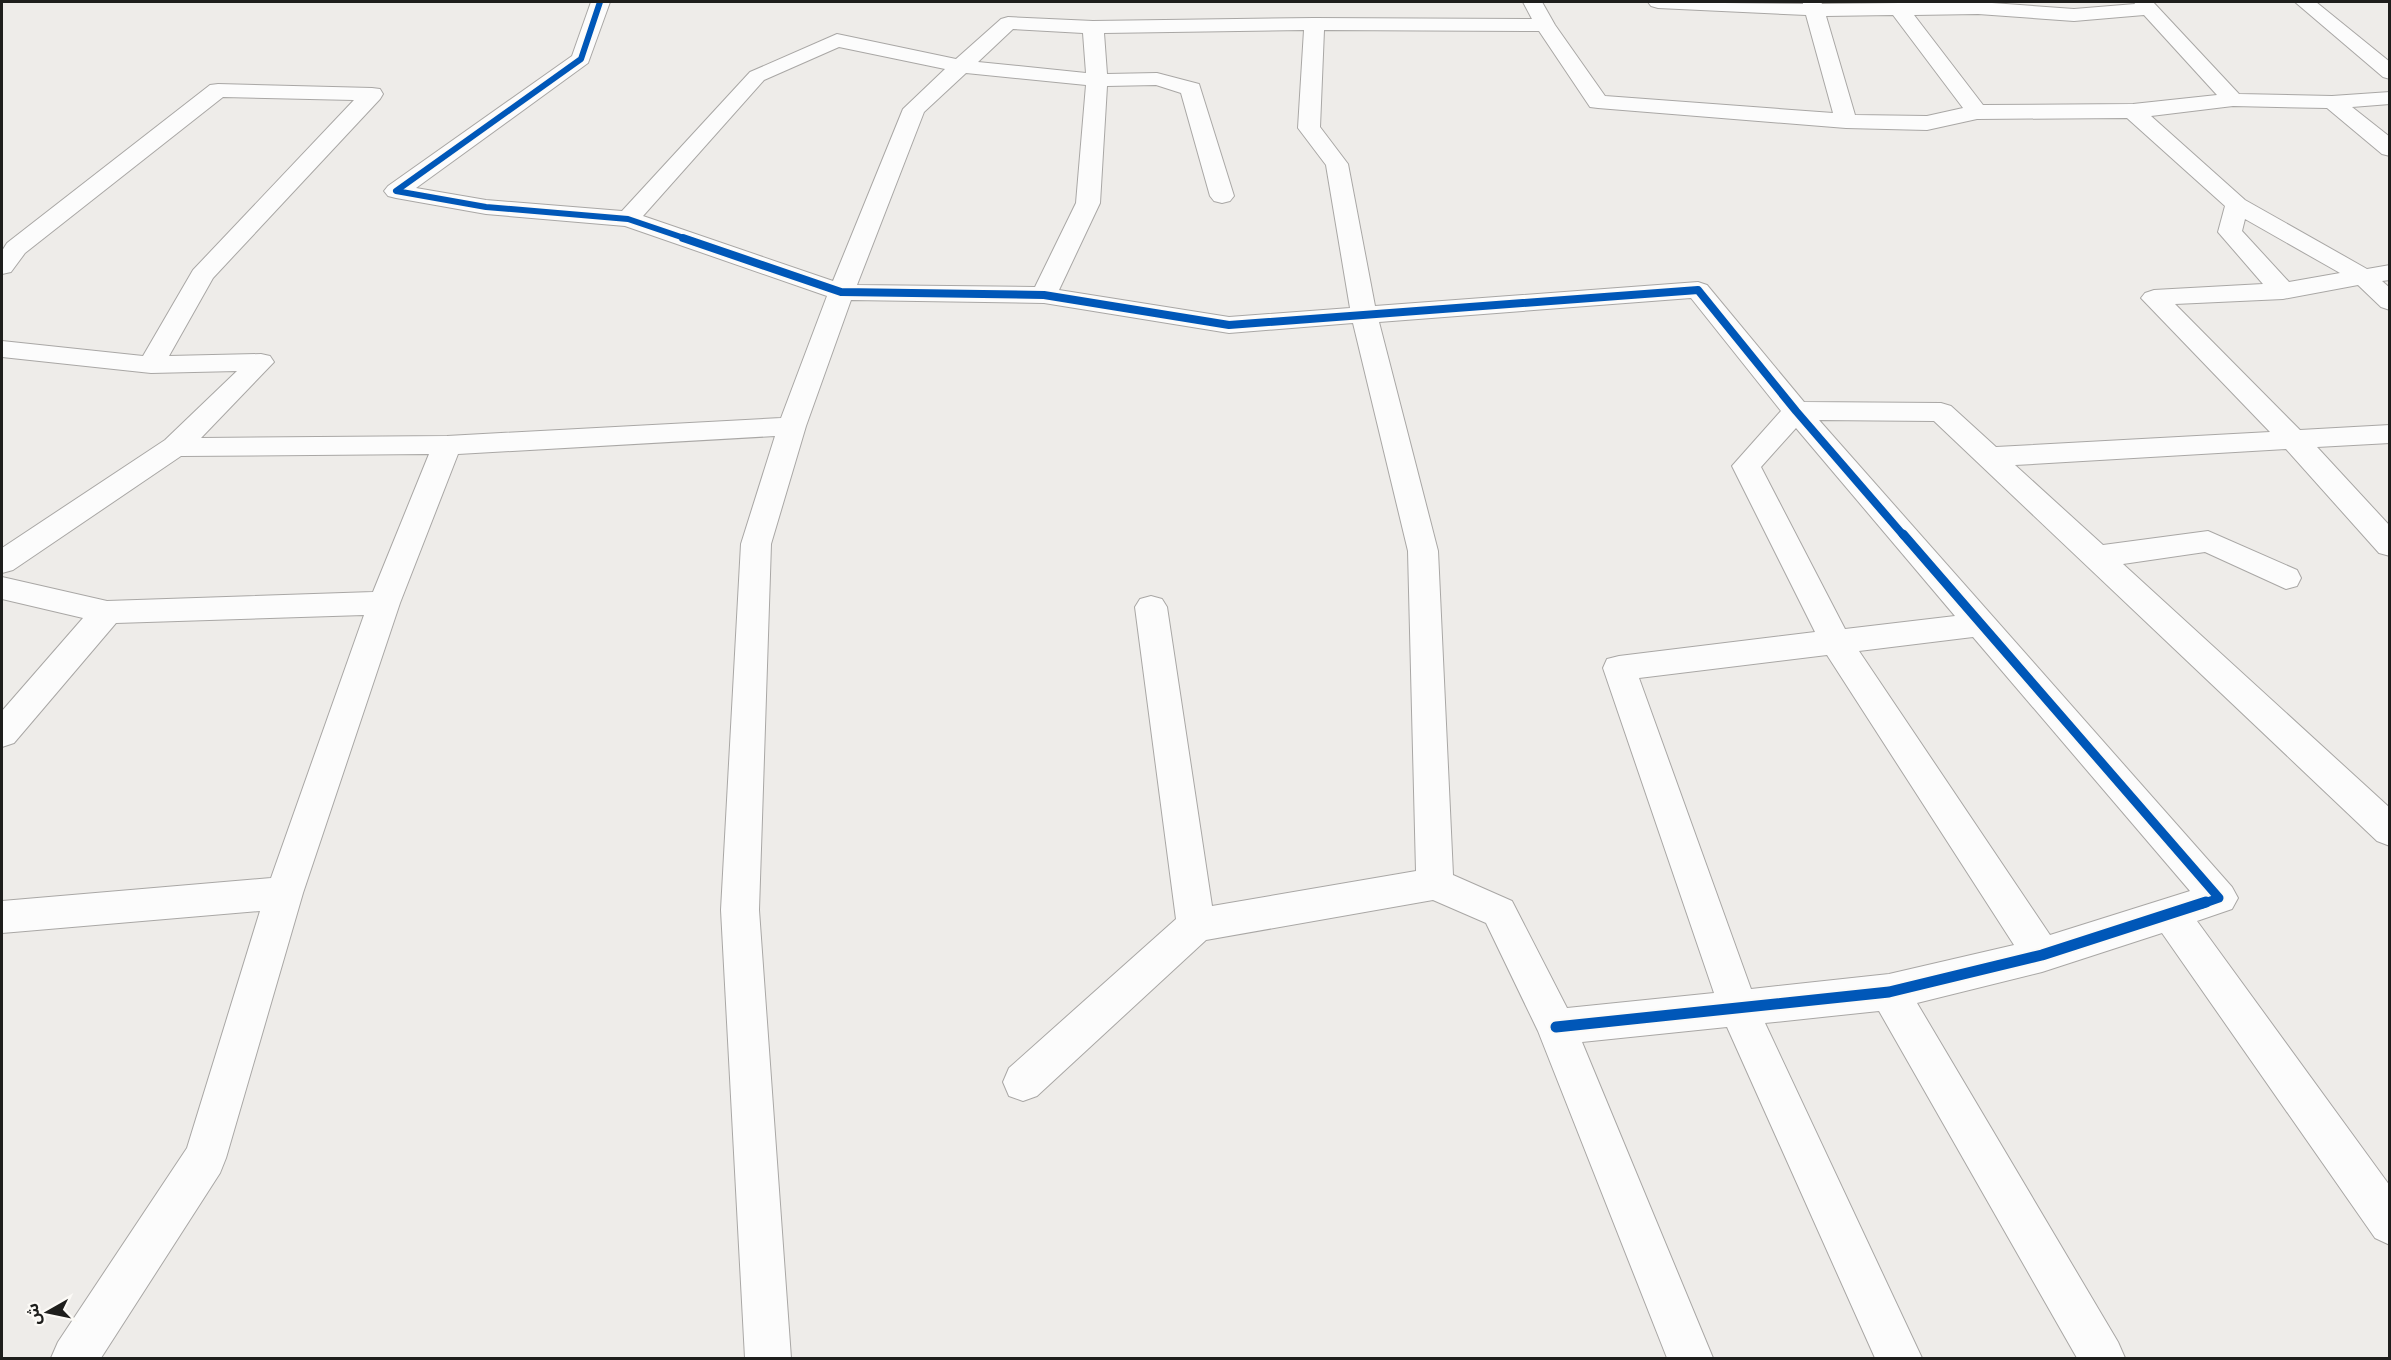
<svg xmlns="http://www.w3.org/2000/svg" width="2391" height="1360" font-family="Raleway,'Noto Sans Arabic',sans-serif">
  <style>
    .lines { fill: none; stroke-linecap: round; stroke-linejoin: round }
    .minor-casing { stroke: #a9a7a5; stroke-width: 2 }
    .minor { fill: #fcfcfc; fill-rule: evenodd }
    .cycleway-far3-casing { stroke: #fcfaf6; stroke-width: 8 }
    .cycleway-far2-casing { stroke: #fcfaf6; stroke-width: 10 }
    .cycleway-far1-casing { stroke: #fcfaf6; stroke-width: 13 }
    .cycleway-casing { stroke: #fcfaf6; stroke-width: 15 }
    .cycleway-far3 { stroke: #0057b8; stroke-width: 6 }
    .cycleway-far2 { stroke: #0057b8; stroke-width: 8 }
    .cycleway-far1 { stroke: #0057b8; stroke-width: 9 }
    .cycleway { stroke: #0057b8; stroke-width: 11 }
  </style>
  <rect width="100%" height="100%" fill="#eeece9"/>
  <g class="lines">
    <defs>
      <path id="minor" d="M591,2H610L588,63L416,188L486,200L622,211L750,72L837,34L956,59L1001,19L1008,17L1093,21L1314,18L1532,19L1523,2H1542L1555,25L1605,96L1833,113L1806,15L1658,8L1651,6L1648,2L1803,4V2H1821L1822,4L1978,2L2074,9L2135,4L2134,2H2153L2239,94L2332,96L2390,92V104L2352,107L2390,137V156L2382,154L2327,108L2233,106L2151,116L2245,200L2367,269L2390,265V280L2382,281L2390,288V310L2381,307L2358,285L2283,299L2175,304L2300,430L2390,425V443L2317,447L2390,526V556L2379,553L2286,449L2015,465L2103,545L2208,531L2297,570L2301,578L2297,586L2286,589L2205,552L2123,564L2390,808V846L2377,841L1934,421L1819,420L2232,887L2238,898L2232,909L2197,921L2390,1186V1245L2375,1238L2162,933L2042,972L1917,1003L2118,1342L2125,1358H2077L1879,1011L1765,1023L1922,1358H1875L1727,1027L1582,1042L1713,1358H1667L1538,1031L1486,923L1433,900L1206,940L1037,1096L1023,1101L1009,1096L1003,1082L1009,1068L1176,919L1135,607L1140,599L1151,596L1162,599L1167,607L1212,906L1416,871L1408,551L1353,323L1229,333L1044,303L851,300L806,426L771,544L759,910L791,1358H745L721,910L741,544L775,436L458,454L400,603L303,893L226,1158L220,1173L101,1358H51L58,1342L187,1148L260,911L2,933V901L271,878L364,615L116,623L14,743L2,747V711L83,618L2,599V577L107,601L373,592L429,454L181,456L13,570L2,573V548L165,440L237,371L151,373L2,357V341L143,356L193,270L354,100L223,97L25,253L11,272L2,274V251L7,243L210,85L218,84L372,88L380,89L383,94L380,99L213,278L169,356L261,354L270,356L274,362L201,438L447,436L781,418L827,296L625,226L486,214L396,198L388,196L384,191L388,186L572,56ZM1978,14L2074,21L2144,15L2217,95L2133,104L1983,105L1914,15ZM1893,15L1963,108L1927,116L1855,115L1826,16ZM1013,29L1083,33L1086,73L978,62ZM1304,30L1298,128L1326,165L1350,308L1229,317L1059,290L1100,203L1107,86L1156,85L1181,93L1210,196L1214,201L1222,203L1230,201L1234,196L1199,84L1157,73L1107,74L1104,33ZM1324,30L1539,31L1590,107L1598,108L1846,128L1927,130L1977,119L2127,118L2225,206L2218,232L2263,284L2154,290L2145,293L2141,298L2270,432L1996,447L1951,406L1941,403L1804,402L1707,285L1698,282L1375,306L1348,164L1320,127ZM839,47L945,69L903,109L833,281L643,216L764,80ZM966,73L1086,85L1076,203L1035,287L857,285L924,112ZM2245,219L2340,273L2289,282L2242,231ZM1691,298L1781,411L1732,466L1815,632L1619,656L1607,659L1603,668L1714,993L1567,1008L1512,901L1453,875L1438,551L1379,322ZM1796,428L1955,616L1845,629L1761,467ZM1973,637L2190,891L2050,935L1859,651ZM1827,655L2014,945L1889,974L1751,989L1639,678Z
        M2295,2H2316L2390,62V79L2383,77Z"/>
    </defs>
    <use href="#minor" class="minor-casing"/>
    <use href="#minor" class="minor"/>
    <defs>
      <path id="cycleway-far3" d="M600,2L581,59L396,191L486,207L628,219L687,239"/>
      <path id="cycleway-far2" d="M683,238L841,292L1044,295L1229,325L1698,290L1796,411L1904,536"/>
      <path id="cycleway-far1" d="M1903,534L2219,898L2202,904"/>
      <path id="cycleway" d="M1556,1027L1889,992L2042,955L2206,902"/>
    </defs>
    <use href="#cycleway-far3" class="cycleway-far3-casing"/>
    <use href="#cycleway-far2" class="cycleway-far2-casing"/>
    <use href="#cycleway-far1" class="cycleway-far1-casing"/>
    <use href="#cycleway" class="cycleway-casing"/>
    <use href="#cycleway-far3" class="cycleway-far3"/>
    <use href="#cycleway-far2" class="cycleway-far2"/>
    <use href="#cycleway-far1" class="cycleway-far1"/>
    <use href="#cycleway" class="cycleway"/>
  </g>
  <rect width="2391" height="1360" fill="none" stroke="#1e1e1c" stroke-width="6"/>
  <g transform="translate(48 1312) rotate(261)" stroke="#fcfaf6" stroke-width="4.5" paint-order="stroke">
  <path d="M0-4.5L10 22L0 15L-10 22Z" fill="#1e1e1c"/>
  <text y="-9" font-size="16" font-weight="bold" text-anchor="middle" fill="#1e1e1c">ش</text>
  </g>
</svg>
